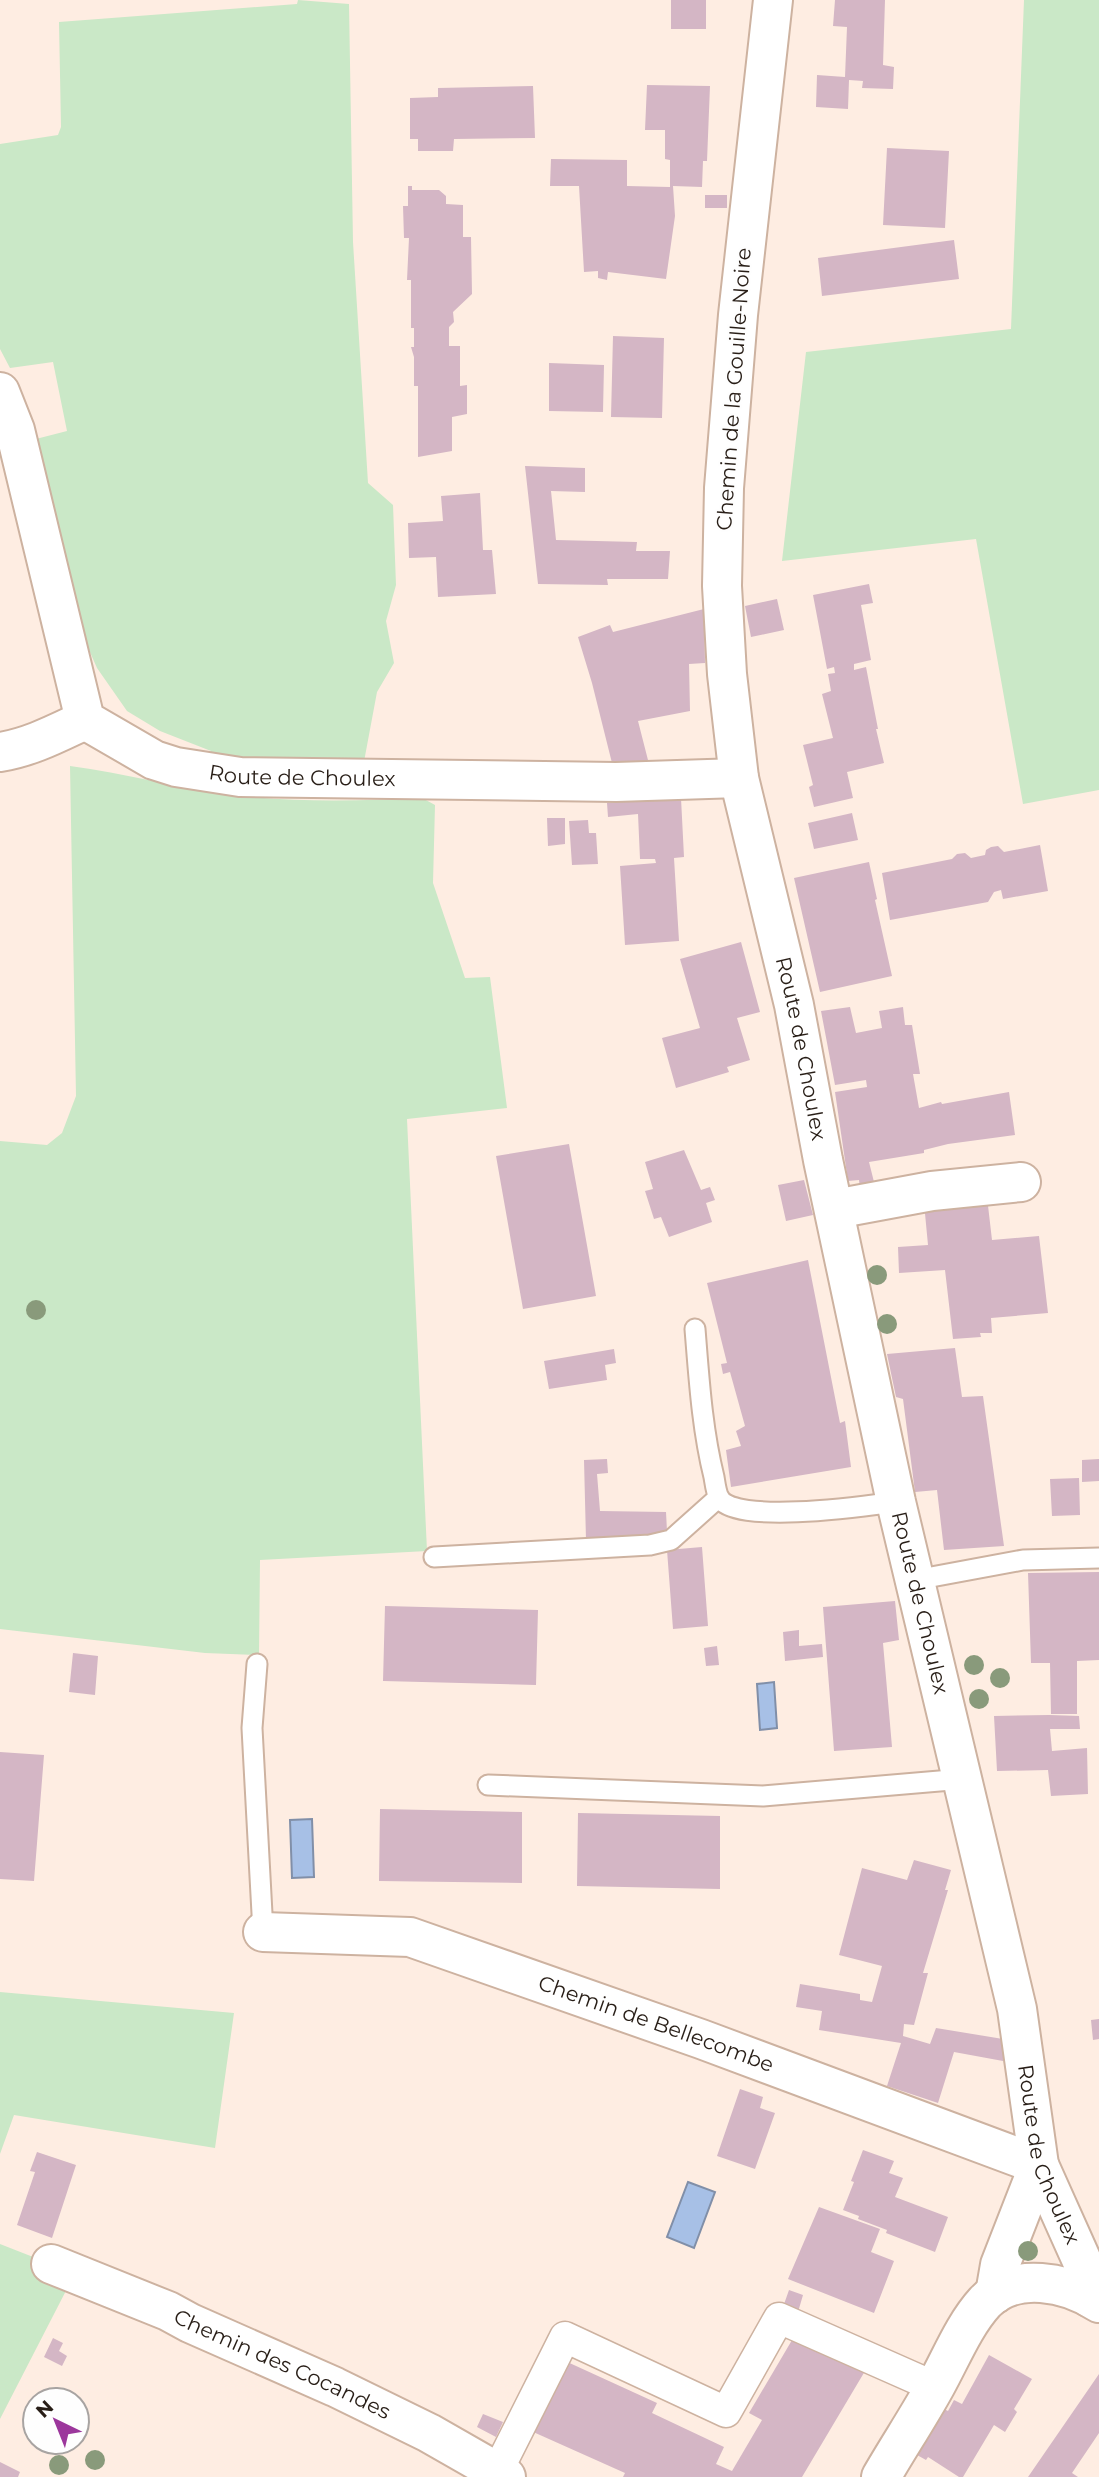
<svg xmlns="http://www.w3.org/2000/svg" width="1099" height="2477" font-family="Montserrat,sans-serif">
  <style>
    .green { fill: #cae8c7 }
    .water { fill: #a7c0e6; stroke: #818fa8; stroke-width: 2 }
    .building { fill: #d4b6c5 }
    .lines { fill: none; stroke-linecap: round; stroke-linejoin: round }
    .service-casing { stroke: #cdb2a0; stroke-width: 23 }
    .pedestrian-casing { stroke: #cdb2a0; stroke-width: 33 }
    .minor-casing { stroke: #cdb2a0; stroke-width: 42 }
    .tertiary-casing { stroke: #cdb2a0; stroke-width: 42 }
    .service { stroke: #fff; stroke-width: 19 }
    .pedestrian { stroke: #fff; stroke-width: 30 }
    .minor { stroke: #fff; stroke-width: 38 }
    .tertiary { stroke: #fff; stroke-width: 38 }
    .tree { fill: #899a7b }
    .labels { text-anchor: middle; stroke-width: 5; stroke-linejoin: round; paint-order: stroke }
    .street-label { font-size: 21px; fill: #281e17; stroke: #fefefe }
  </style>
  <rect width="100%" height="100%" fill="#feede2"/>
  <path class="green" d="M298,0L349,4L353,242L368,483L393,505L396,585L386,621L394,663L377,692L363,767L210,758L211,751L160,731L127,711L97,668L82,634L32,440L67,431L53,362L10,368L0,349V144L58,135L61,127L59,22L297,4Z
    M1024,0H1099V790L1023,804L976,539L782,561L806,352L1011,329Z
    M70,766C124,773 178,788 232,795C296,803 360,800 424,799L435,805L433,883L465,978L490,977L507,1108L407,1119L427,1551L260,1560L259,1655L205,1653L0,1629V1141L47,1145L62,1133L76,1096Z
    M0,1992L234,2013L215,2148L14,2115L0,2154Z
    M0,2244L51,2264L71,2281L0,2419Z"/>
  <path class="water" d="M774,1682L777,1728L760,1730L757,1684Z
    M312,1819L314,1877L292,1878L290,1820Z
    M688,2182L715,2192L694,2248L667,2237Z"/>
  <path class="building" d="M671,0H706V29H671Z
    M835,0H885L883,65L894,67L893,89L862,88L863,81L849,80L848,109L816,107L817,75L845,77L847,27L833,26Z
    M647,85L710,86L707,161H703L702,187L673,186L675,216L666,279L608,272L607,280L598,278V271L584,272L579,186H550L551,159L627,160V186L670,187V160L665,159V130H645Z
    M533,86L535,138L454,139L453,151H418V139H410V98L438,97V88Z
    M887,148L949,151L945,228L883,225Z
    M408,186H412V190H439L446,196V204L463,205V237H471L472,294L453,312L454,322L449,327V346H460V386L467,385V414L452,417V451L418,457V386H414V357L411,347H414V328H411V280H407L409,238H404L403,206H408Z
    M705,195H727V208H705Z
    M954,240L959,279L822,296L818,258Z
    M613,336L664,338L662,418L611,417Z
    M549,363L604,365L603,412L549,411Z
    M525,466L585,468V492L551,491L556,540L637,542L636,551H670L668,579H607L608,585L538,584Z
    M480,493L483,550H492L496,594L438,597L436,557L409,558L408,523L443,521L441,496Z
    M869,584L873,603L861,605L871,660L854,664V670L866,667L878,729H876L884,763L847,772L853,798L814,807L809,787L813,785L803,745L833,738L822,694L831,691L828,674L835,673L834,667L827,669L813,595Z
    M777,599L784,630L751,637L745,606Z
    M704,609L705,663L689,664L690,711L638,721L649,764L613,767L592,683L578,637L610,625L613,632Z
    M637,798H681L684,857L674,858L679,941L625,945L620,866L656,863L655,859H640L638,814L608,817L607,803L637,801Z
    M852,813L858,840L814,849L808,823Z
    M547,818H565V844L548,846Z
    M588,820L589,833H596L598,864L572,865L569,821Z
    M1040,845L1048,891L1003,899L1001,890L994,892L988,902L890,920L882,873L952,859L957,854L965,853L971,858L985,855L986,850L991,847L998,846L1004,852Z
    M869,862L877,899L875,900L892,976L820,992L794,878Z
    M741,942L760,1012L737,1018L750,1060L727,1067L729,1072L676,1088L662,1038L700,1028L680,959Z
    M850,1007L856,1033L882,1028L879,1011L903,1007L905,1025H912L920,1074H913L919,1108L941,1102L942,1104L1009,1092L1015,1135L948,1144L924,1150V1153L869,1162L875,1186L860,1189L859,1180L848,1181L835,1092L867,1087L866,1080L835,1085L821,1011Z
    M569,1144L596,1296L523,1309L496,1156Z
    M684,1150L701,1190L710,1187L715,1200L706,1203L712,1222L669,1237L661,1217L654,1219L645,1191L653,1189L645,1162Z
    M804,1180L813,1215L786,1221L778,1185Z
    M987,1197L992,1240L1039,1236L1048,1313L991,1318L992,1333H980L981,1337L953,1339L945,1270L899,1273L898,1247L928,1245L924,1203Z
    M808,1260L840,1423L845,1421L851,1467L731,1487L726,1450L741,1446L736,1431L745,1426L730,1372L723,1374L721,1364L727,1363L707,1283Z
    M955,1348L962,1397L983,1396L1004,1546L944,1550L937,1490L915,1492L903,1399L896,1397L887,1354Z
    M614,1349L616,1363L605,1365L607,1380L549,1389L544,1361Z
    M607,1459L608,1473L597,1474L600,1511L666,1512L667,1531L652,1535L586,1540L584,1460Z
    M1099,1459V1481L1082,1482V1460Z
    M1079,1478L1080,1515L1052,1516L1050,1479Z
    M702,1547L708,1626L673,1629L667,1550Z
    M1099,1572V1660L1077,1661V1714H1051L1050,1663H1031L1028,1573Z
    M895,1601L899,1640L883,1643L892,1747L834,1751L823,1607Z
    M385,1606L538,1610L536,1685L383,1681Z
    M799,1630V1646L822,1644L823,1657L785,1661L783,1632Z
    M717,1646L719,1665L706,1666L704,1648Z
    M73,1653L98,1656L95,1695L69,1692Z
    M1049,1715L1079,1716L1080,1729H1050L1052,1751L1087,1748L1088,1794L1051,1796L1048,1770L997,1771L994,1716Z
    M0,1752L44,1755L34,1881L0,1879Z
    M380,1809L522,1812V1883L379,1881Z
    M578,1813L720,1816V1889L577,1886Z
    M914,1860L951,1870L945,1890H948L923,1973H928L914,2025L904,2024L903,2036L930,2044L936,2028L1003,2039V2061L954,2052L938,2103L887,2086L901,2043L819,2030L822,2011L796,2007L800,1984L860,1994V2000L872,2002L882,1966L839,1955L862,1868L907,1880Z
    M1099,2019V2039L1093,2040L1091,2020Z
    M740,2089L763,2097L760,2108L775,2113L755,2169L717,2156Z
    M863,2150L894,2161L889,2173L903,2178L895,2197L948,2217L935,2252L886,2233L887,2230L858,2219L859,2216L843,2210L854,2182L851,2181Z
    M37,2152L76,2165L52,2238L17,2225L35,2172L30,2171Z
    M819,2207L880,2229L871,2252L894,2261L874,2313L788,2279Z
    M789,2290L803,2295L798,2312L783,2307Z
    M795,2335L868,2366L802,2477H623L625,2473L531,2431L563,2360L657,2403L652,2413L724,2447L716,2464L732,2471L762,2420L749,2413Z
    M53,2338L63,2343L59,2351L67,2356L62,2366L44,2357Z
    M989,2355L1032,2379L1014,2409L1017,2412L1005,2432L994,2425L963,2477H959L928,2457L926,2460L917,2455L944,2409L948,2411L954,2400L962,2404Z
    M1099,2374V2433L1072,2473L1078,2477H1028Z
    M483,2414L503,2422L496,2437L477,2427Z
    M0,2462L20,2472L18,2477H0Z"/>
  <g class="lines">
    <defs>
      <path id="service" d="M695,1329C699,1378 702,1429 714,1477C715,1483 716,1492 719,1498C736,1525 866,1506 896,1502
        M434,1557L650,1545L671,1540L719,1497
        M915,1580L1023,1560L1099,1558
        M257,1664L252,1728L263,1932
        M488,1785L763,1796L963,1779"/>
      <path id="pedestrian" d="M497,2472L565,2337L726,2412L779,2318L935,2387"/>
      <g id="minor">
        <path id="s1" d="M773,0L738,315L724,488L722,586L727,674L739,778L794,1005L823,1160L896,1502L1017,2009L1039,2165L1082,2261L1089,2297"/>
        <path id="s2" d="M0,392L15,430L85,720L154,760L176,767L240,777L616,782L739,778"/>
        <path d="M0,752C31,747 57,733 85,720"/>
        <path d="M835,1209L932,1191L1021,1182"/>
        <path id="s3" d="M263,1932L410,1937L701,2039L1039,2165"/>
        <path id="s4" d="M51,2264L168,2311L190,2323L335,2387L429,2433L506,2477"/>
        <path d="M995,2294L1000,2265L1039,2165"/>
      </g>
      <path id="tertiary" d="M881,2477C899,2446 919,2416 936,2385C951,2358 964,2325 985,2302C1015,2271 1067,2282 1099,2303"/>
    </defs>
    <use href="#service" class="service-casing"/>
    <use href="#pedestrian" class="pedestrian-casing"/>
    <use href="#minor" class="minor-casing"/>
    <use href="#tertiary" class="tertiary-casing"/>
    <use href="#service" class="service"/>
    <use href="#pedestrian" class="pedestrian"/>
    <use href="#minor" class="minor"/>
    <use href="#tertiary" class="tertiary"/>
  </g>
  <g class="tree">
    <circle cx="877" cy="1275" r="10"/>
    <circle cx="36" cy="1310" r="10"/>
    <circle cx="887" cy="1324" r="10"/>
    <circle cx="974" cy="1665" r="10"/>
    <circle cx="1000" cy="1678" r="10"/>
    <circle cx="979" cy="1699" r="10"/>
    <circle cx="1028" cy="2251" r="10"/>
    <circle cx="95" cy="2460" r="10"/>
    <circle cx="59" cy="2465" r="10"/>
  </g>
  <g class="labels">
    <g class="street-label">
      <text transform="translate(734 389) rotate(-86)" y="7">Chemin de la Gouille-Noire</text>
      <text dy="7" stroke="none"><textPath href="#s2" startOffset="569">Route de Choulex</textPath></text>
      <text dy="7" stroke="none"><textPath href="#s1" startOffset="1059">Route de Choulex</textPath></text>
      <text dy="7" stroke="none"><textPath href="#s1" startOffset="1626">Route de Choulex</textPath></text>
      <text dy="7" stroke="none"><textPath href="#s3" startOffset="408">Chemin de Bellecombe</textPath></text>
      <text dy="7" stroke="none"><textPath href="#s1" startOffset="2193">Route de Choulex</textPath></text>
      <text dy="7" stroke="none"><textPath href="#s4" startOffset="252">Chemin des Cocandes</textPath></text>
    </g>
  </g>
  <g transform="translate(56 2421) rotate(317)"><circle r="33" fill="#fefefe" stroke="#a8a4a2" stroke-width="2"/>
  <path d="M0-5L12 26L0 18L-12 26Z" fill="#9c379c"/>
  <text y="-10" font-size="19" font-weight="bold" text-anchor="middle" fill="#281e17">N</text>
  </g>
</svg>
